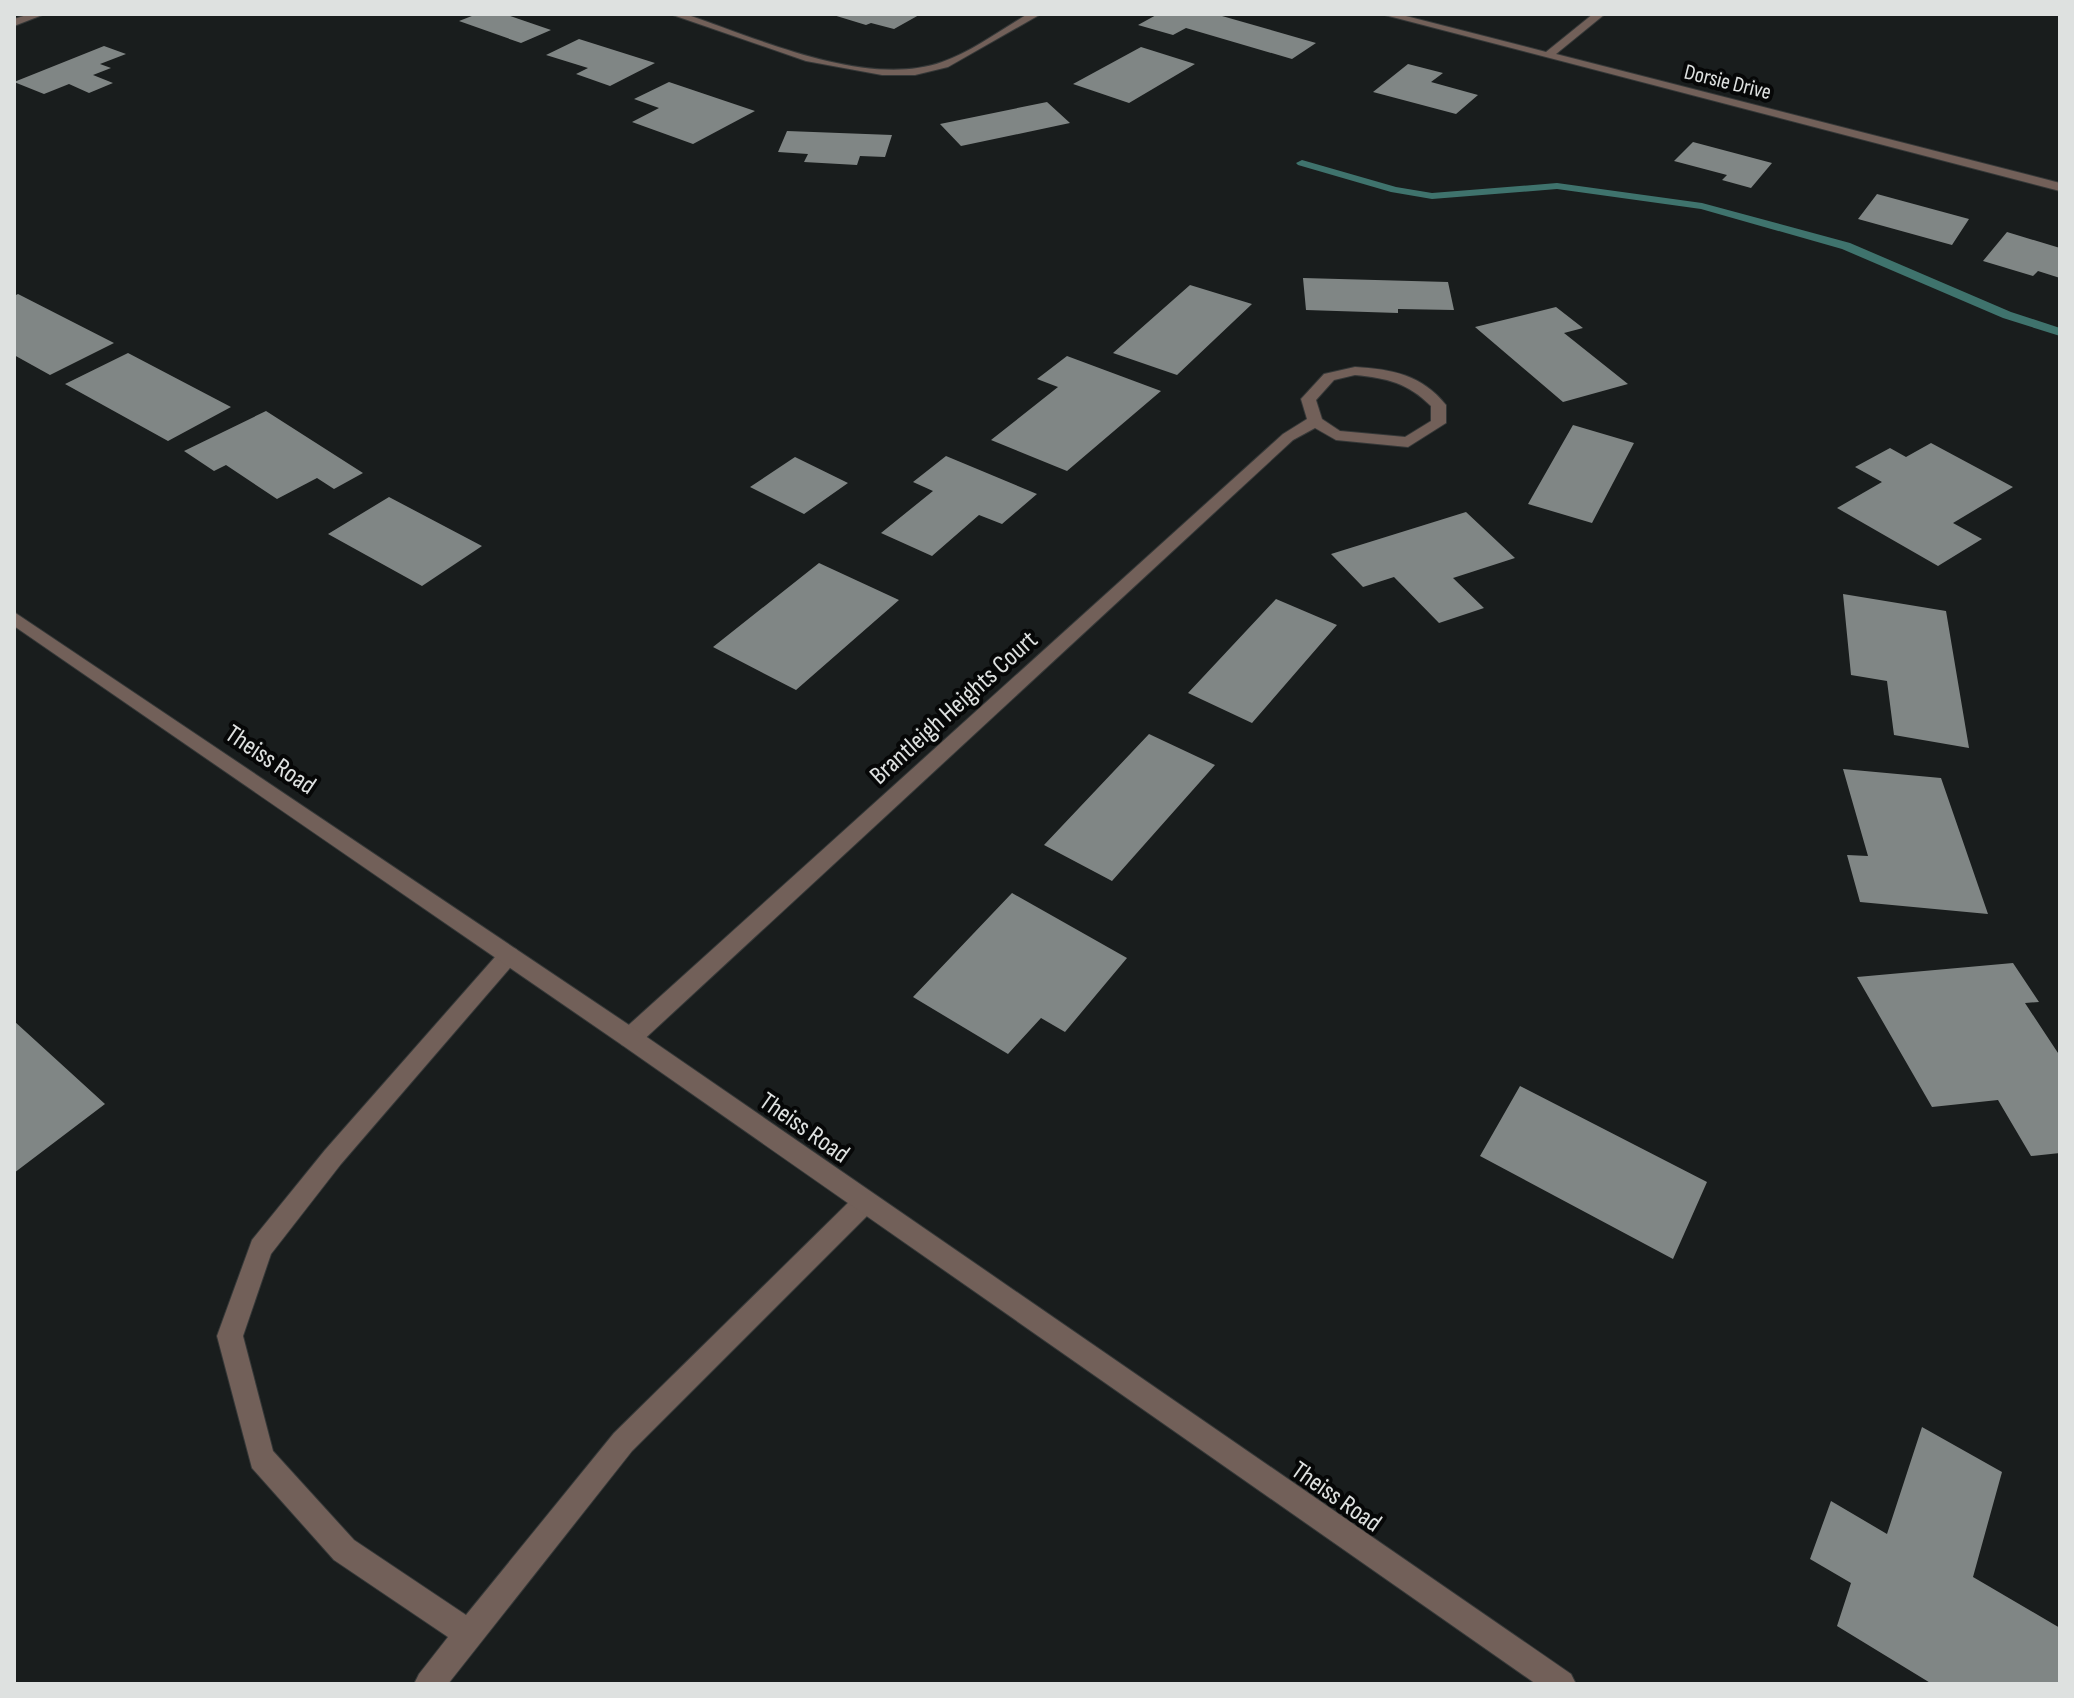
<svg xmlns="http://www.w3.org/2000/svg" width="2074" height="1698" font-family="'Sofia Sans Condensed',sans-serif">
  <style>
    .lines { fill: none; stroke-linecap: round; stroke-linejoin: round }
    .stream { fill: #3f736d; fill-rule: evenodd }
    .building { fill: #808685 }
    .service-casing { stroke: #353838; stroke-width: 2 }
    .minor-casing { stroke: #353838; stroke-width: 2 }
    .tertiary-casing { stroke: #353838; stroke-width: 2 }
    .service { fill: #726059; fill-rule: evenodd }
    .minor { fill: #726059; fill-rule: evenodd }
    .tertiary { fill: #726059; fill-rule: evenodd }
    .labels { text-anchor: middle; stroke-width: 8; stroke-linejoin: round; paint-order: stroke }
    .far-street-label { font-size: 22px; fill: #dee1e0; stroke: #060707 }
    .street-label { font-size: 26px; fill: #dee1e0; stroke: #060707 }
  </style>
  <rect width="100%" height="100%" fill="#191d1d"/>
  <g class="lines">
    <path class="stream" d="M1302,160L1396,187L1432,193L1557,183L1702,203L1850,243L2011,312L2060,328V336L2003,318L1842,249L1701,209L1557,189L1432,199L1391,192L1298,165L1296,163Z"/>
  </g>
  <path class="building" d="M477,14H504L551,30L521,43L459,21Z
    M830,14H914L919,15L894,29L871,23L866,25Z
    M1158,14H1215L1316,43L1292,59L1186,28L1173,35L1138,25Z
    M579,39L655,63L610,86L576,74L588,68L546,55Z
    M104,46L126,54L100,64L111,68L93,75L113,83L89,93L69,84L44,94L14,82Z
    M1141,47L1195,64L1129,103L1073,84Z
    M1408,64L1443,73L1431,82L1478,95L1456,114L1373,92Z
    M669,82L755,111L693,144L632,122L659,108L634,99Z
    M1047,102L1070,123L961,146L940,124Z
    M787,131L892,135L885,157L860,156L857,165L804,162L808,154L778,152Z
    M1693,142L1772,163L1751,188L1722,180L1727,175L1674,161Z
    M1877,194L1969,219L1952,245L1858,219Z
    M2007,232L2060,248V278L2038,271L2033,276L1983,261Z
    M1303,278L1448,282L1454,310L1398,309V313L1306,310Z
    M1190,285L1252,304L1177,375L1113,353Z
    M18,294L114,343L50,375L14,355V296Z
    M1556,307L1583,328L1564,333L1628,384L1563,402L1475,327Z
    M128,353L231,407L168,441L65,384Z
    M1067,356L1161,391L1067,471L991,440L1058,387L1037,379Z
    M266,411L363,473L334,489L317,478L277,499L226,465L214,471L184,451Z
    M1573,425L1634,443L1592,523L1528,504Z
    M1931,443L2013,487L1953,523L1982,539L1938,566L1837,508L1882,482L1855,467L1890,448L1906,457Z
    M946,456L1037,494L1002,524L979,515L932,556L881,533L933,491L913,482Z
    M795,457L848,483L804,514L750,487Z
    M389,497L482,546L422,586L328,534Z
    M1466,512L1515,558L1453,578L1484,608L1439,623L1394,577L1363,587L1331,554Z
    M819,563L899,600L796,690L713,647Z
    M1843,594L1946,611L1969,748L1894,735L1887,681L1851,675Z
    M1276,599L1337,625L1252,723L1188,693Z
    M1149,734L1215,765L1112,881L1044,845Z
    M1843,769L1941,778L1988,914L1860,902L1847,855L1868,856Z
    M1012,893L1127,958L1065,1032L1041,1018L1008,1054L913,997Z
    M2013,963L2039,1002L2025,1003L2060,1056V1153L2031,1156L1998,1100L1932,1107L1857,977Z
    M14,1021L105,1104L14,1173Z
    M1520,1086L1707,1182L1673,1259L1480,1156Z
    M1922,1427L2002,1472L1973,1577L2060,1628V1684H1932L1837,1626L1851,1583L1810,1559L1831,1501L1887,1534Z"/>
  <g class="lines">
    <defs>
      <path id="service" d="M509,947L516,949L520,955L516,961L341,1164L271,1254L243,1336L273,1451L354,1540L466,1615L614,1433L856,1195L864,1192L872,1195L876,1203L872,1211L632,1451L448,1684H414L419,1674L448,1637L334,1560L252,1468L217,1336L252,1240L325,1150L502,949Z"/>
      <path id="minor" d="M670,14H685C757,38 867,89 942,62C973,51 1000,30 1028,14H1041L948,67L915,75H882L806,61Z
        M1381,14H1398L1546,52L1593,14H1605L1556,54L2060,183V191Z
        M1355,367C1392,369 1422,375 1446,405V423L1408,447L1336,440L1315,428L1293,440L638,1045L630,1047L622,1045L619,1038L622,1031L1283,434L1307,419L1301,399L1324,374ZM1355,375C1387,378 1408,383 1431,406V421L1405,437L1340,431L1322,419L1316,400L1334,380Z"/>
      <path id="tertiary" d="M30,14H45L14,26V19Z
        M14,612L638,1031L1571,1674L1576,1684H1536L622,1045L14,626Z"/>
    </defs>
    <use href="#service" class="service-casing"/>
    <use href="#minor" class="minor-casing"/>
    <use href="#tertiary" class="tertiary-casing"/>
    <use href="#service" class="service"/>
    <use href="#minor" class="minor"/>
    <use href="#tertiary" class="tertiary"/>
  </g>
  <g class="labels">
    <g class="far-street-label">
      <text transform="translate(1728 81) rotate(14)" y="8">Dorsie Drive</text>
    </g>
    <g class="street-label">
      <text transform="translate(953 707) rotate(-42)" y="9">Brantleigh Heights Court</text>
      <text transform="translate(271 759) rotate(34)" y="9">Theiss Road</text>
      <text transform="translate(805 1127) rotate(35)" y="9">Theiss Road</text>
      <text transform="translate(1337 1496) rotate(35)" y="9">Theiss Road</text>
    </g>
  </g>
  <rect width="2074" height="1698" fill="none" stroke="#dee1e0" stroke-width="32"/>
</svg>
